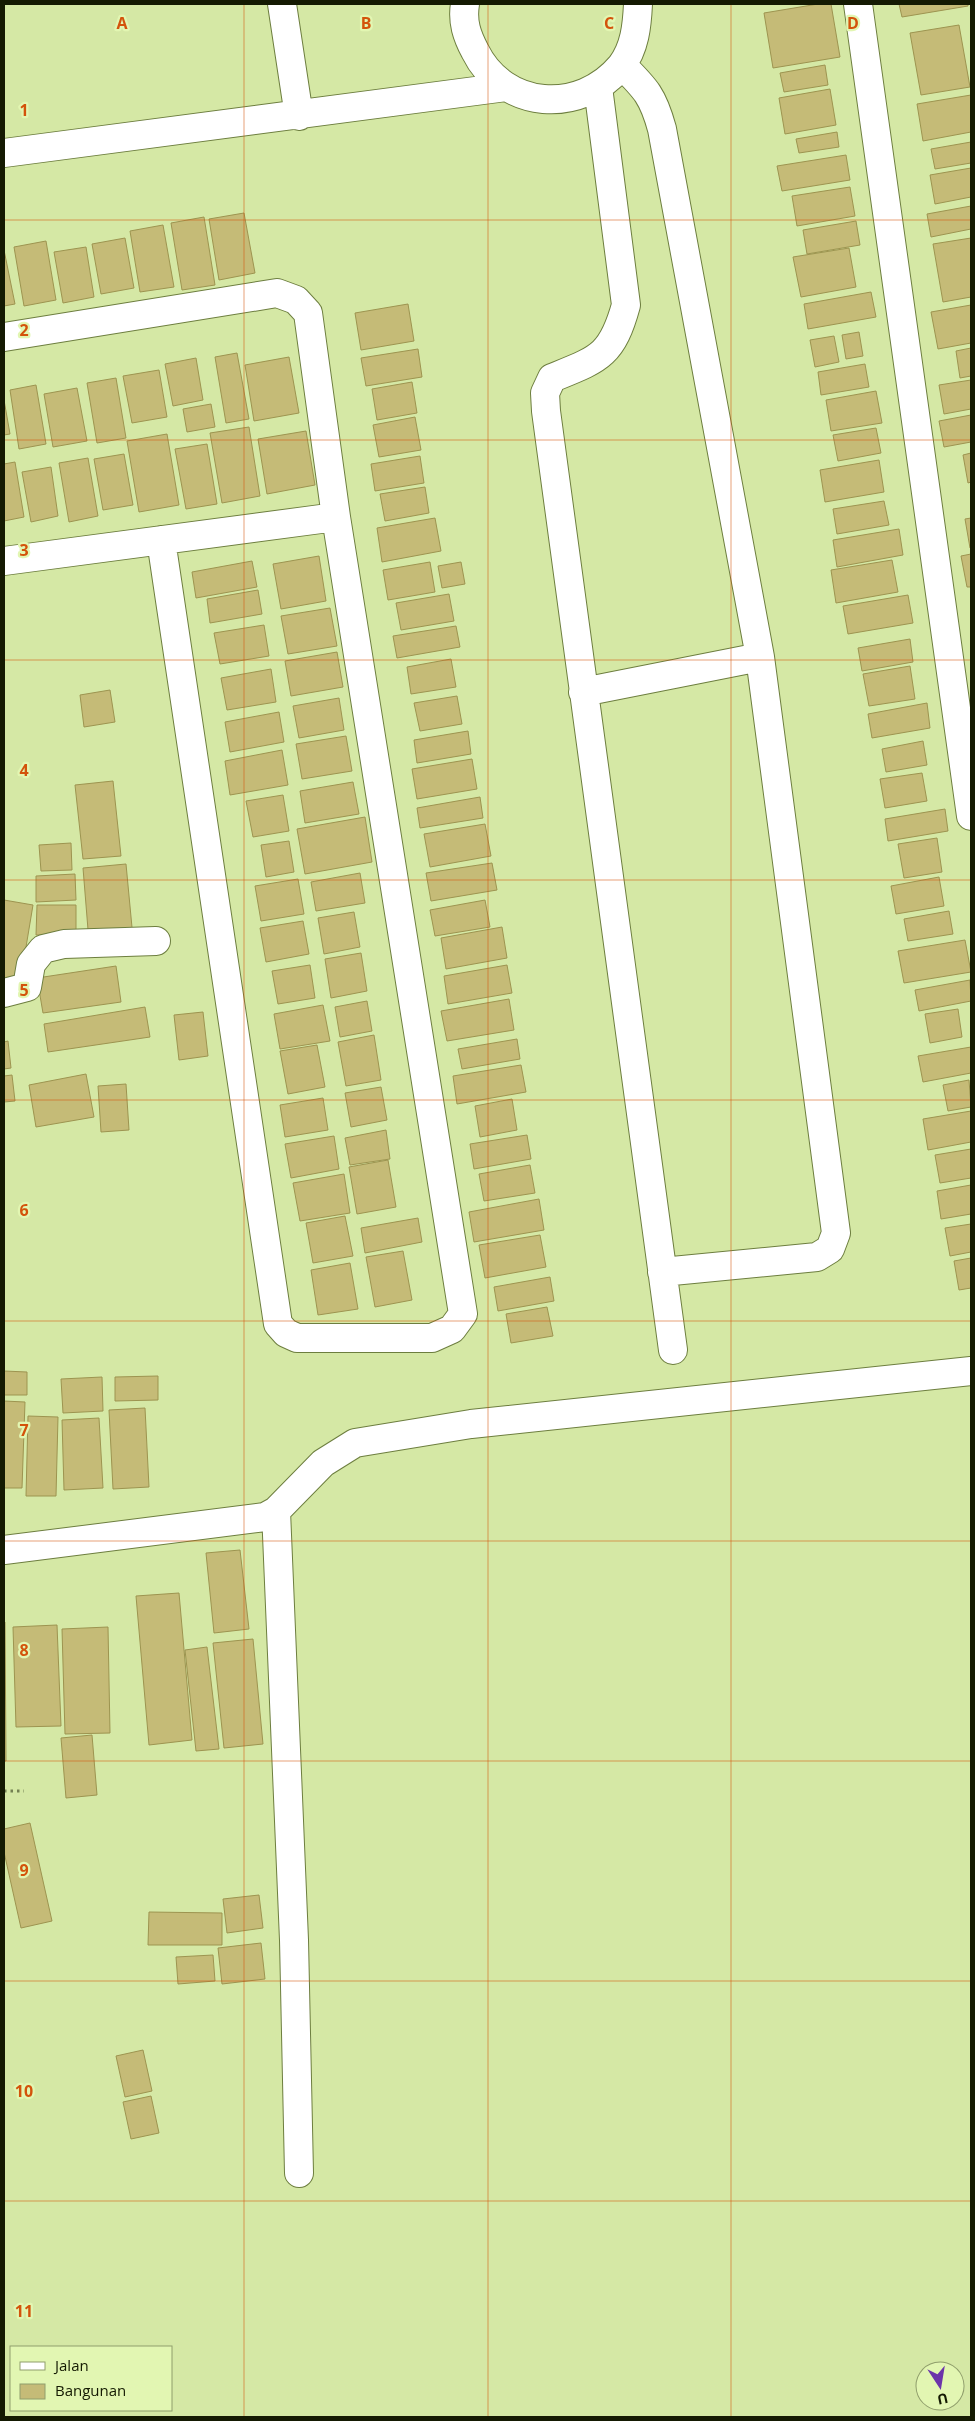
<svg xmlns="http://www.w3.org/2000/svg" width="975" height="2421" font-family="'Open Sans',sans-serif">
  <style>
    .building { fill: #c5bb77; stroke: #9d9450 }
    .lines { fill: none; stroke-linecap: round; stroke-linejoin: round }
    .minor-casing { stroke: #6d7e3f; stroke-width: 30 }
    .path { stroke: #738052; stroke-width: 3; stroke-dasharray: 2.5 4; stroke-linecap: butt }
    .minor { stroke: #fff; stroke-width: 28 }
    .grid { fill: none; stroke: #d3530b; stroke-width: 1; stroke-opacity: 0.55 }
    .grid-label { font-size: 16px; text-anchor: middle; font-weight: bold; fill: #d3530b; stroke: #e2f6b2; stroke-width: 4.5; stroke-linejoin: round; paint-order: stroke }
  </style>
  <rect width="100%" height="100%" fill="#d5e8a5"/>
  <path class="building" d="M818,4H831L840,57L773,68L764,13Z
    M899,4H968V6L902,17Z
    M959,25L970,87L921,95L910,33Z
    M825,65L828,85L784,92L780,73Z
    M830,89L836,125L785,134L779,98Z
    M971,95V132L923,141L917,104Z
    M837,132L839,147L799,153L796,139Z
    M971,142V163L935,169L931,149Z
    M846,155L850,180L782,191L777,166Z
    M971,168V197L935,204L930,175Z
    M850,187L855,216L797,226L792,196Z
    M971,206V229L931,237L927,214Z
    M244,213L255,273L219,280L209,219Z
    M204,217L215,285L182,290L171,223Z
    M856,221L860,245L807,254L803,230Z
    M163,225L174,287L140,292L130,231Z
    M125,238L134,288L101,294L92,244Z
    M971,238V297L943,302L933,244Z
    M46,241L56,300L24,306L14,247Z
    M86,247L94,297L63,303L54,252Z
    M849,248L856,287L801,297L793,257Z
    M4,250L15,304L4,306Z
    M871,292L876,317L808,329L804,304Z
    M408,304L414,341L361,350L355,313Z
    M971,305V343L938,349L931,312Z
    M859,332L863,356L846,359L842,335Z
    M834,336L839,362L815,367L810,340Z
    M971,348V376L960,378L956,351Z
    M418,349L422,377L366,386L361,358Z
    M237,353L249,419L226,423L215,357Z
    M289,357L299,413L254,421L245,365Z
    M196,358L203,400L173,406L165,364Z
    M865,364L869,387L821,395L818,372Z
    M159,370L167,417L132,423L123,376Z
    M116,378L126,438L97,443L87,383Z
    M971,380V409L944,414L939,385Z
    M412,382L417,413L377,420L372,389Z
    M36,385L46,444L19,449L10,390Z
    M77,388L87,441L53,447L44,394Z
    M876,391L882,423L831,431L826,400Z
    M4,400L10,434L4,435Z
    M211,404L215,427L187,432L183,409Z
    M971,415V442L944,447L939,421Z
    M415,417L421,450L379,457L373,425Z
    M249,427L260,496L222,503L210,433Z
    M876,428L881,453L838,461L833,435Z
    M306,431L315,485L267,494L258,439Z
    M167,434L179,505L139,512L127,441Z
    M207,444L217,504L186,509L175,449Z
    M971,453V482L968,483L963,455Z
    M124,454L133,505L103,510L94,459Z
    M420,456L424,483L375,491L371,464Z
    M88,458L98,516L69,522L59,463Z
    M879,460L884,492L825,502L820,470Z
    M15,462L24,517L4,521V464Z
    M51,467L58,516L31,522L22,472Z
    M425,487L429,513L385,521L380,494Z
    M884,501L889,525L837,534L833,509Z
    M435,518L441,551L382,562L377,528Z
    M971,518V548H970L965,519Z
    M899,529L903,555L837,567L833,540Z
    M971,554V587H967L961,556Z
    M319,556L326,601L281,609L273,564Z
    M892,560L898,592L836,603L831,570Z
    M252,561L257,587L196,598L192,572Z
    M430,562L435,592L388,600L383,570Z
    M461,562L465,584L442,588L438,566Z
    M258,590L262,614L210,623L207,599Z
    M449,594L454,621L401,630L396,603Z
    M908,595L913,623L848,634L843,606Z
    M330,608L337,646L288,654L281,616Z
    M264,625L269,656L220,664L214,633Z
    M456,626L460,647L397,658L393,636Z
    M910,639L913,662L862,671L858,648Z
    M337,652L343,687L291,696L285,661Z
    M451,659L456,687L411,694L407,667Z
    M910,666L915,699L869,706L863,674Z
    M271,669L276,702L227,710L221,678Z
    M110,690L115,722L84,727L80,695Z
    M457,696L462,724L420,731L414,703Z
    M339,698L344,730L299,738L293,706Z
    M927,703L930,728L872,738L868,714Z
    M279,712L284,742L230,752L225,722Z
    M468,731L471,754L417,763L414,740Z
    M346,736L352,771L302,779L296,744Z
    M923,741L927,765L886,772L882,749Z
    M282,750L288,785L230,795L225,761Z
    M472,759L477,789L417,799L412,769Z
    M922,773L927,801L885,808L880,779Z
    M113,781L121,856L83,859L75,785Z
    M353,782L359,814L305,823L300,791Z
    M283,795L289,831L253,837L246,801Z
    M480,797L483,818L420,828L417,808Z
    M945,809L948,831L888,841L885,819Z
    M365,817L372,862L305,874L297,829Z
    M485,824L491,856L430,867L424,834Z
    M937,838L942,872L904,878L898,844Z
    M289,841L294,872L266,877L261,845Z
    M71,843L72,870L41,871L39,845Z
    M492,863L497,890L431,901L426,873Z
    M126,864L133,938L89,942L83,868Z
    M360,873L365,903L316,911L311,882Z
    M75,874L76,900L36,902V876Z
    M939,877L944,906L896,914L891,886Z
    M298,879L304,914L261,921L255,886Z
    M4,900L33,905L20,983L4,981Z
    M485,900L490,927L435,936L430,910Z
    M37,905H76V935H36Z
    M949,911L953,934L908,941L904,919Z
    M354,912L360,947L324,954L318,918Z
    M303,921L309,954L266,962L260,928Z
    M502,927L507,958L446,969L441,938Z
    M965,940L971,972L904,983L898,951Z
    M361,953L367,991L331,998L325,959Z
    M310,965L315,998L278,1004L272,971Z
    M507,965L512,993L448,1004L444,976Z
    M116,966L121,1002L43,1013L37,978Z
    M970,980L971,1001L919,1011L915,990Z
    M509,999L514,1030L447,1041L441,1011Z
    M367,1001L372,1031L340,1037L335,1007Z
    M323,1005L330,1041L280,1049L274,1014Z
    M145,1007L150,1037L48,1052L44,1024Z
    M958,1009L962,1037L930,1043L925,1014Z
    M203,1012L208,1056L179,1060L174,1015Z
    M374,1035L381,1080L346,1086L338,1042Z
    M517,1039L520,1059L462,1069L458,1049Z
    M8,1041L11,1068L4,1069V1042Z
    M317,1045L325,1087L288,1094L280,1051Z
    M971,1047V1073L923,1082L918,1056Z
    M521,1065L526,1092L457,1104L453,1076Z
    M86,1074L94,1117L36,1127L29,1085Z
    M12,1075L15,1101L4,1102V1076Z
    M969,1080L971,1107L948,1111L943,1085Z
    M126,1084L129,1130L101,1132L98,1086Z
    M381,1087L387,1120L351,1127L345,1093Z
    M323,1098L328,1130L285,1137L280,1105Z
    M512,1099L517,1130L480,1137L475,1106Z
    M971,1111V1142L928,1150L923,1119Z
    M386,1130L390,1159L350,1165L345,1138Z
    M527,1135L531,1159L474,1169L470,1144Z
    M334,1136L339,1169L291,1178L285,1144Z
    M971,1149V1178L940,1183L935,1155Z
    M388,1160L396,1207L357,1214L349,1167Z
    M530,1165L535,1193L484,1201L479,1174Z
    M344,1174L350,1213L300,1221L293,1183Z
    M971,1185V1214L941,1219L937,1191Z
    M539,1199L544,1230L474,1242L469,1212Z
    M345,1216L353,1256L313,1263L306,1223Z
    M418,1218L422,1242L365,1253L361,1228Z
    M971,1224V1252L950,1256L945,1228Z
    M540,1235L546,1267L485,1278L479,1245Z
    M403,1251L412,1300L375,1307L366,1257Z
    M971,1258V1288L959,1290L954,1261Z
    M350,1263L358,1309L318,1315L311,1270Z
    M550,1277L554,1301L498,1311L494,1287Z
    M547,1307L553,1336L511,1343L506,1314Z
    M4,1371L27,1372V1395H4Z
    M158,1376V1400L115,1401V1377Z
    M102,1377L103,1411L63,1413L61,1379Z
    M4,1401L25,1402L22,1488H4Z
    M145,1408L149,1487L113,1489L109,1410Z
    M28,1416L58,1417L56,1496H26Z
    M99,1418L103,1488L64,1490L62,1420Z
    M240,1550L249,1629L214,1633L206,1553Z
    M179,1593L192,1740L149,1745L136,1596Z
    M4,1622H5L6,1761H4Z
    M57,1625L61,1726L16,1727L13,1627Z
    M108,1627L110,1733L65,1734L62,1629Z
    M253,1639L263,1744L224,1748L213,1643Z
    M207,1647L219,1749L196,1751L185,1650Z
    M92,1735L97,1795L66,1798L61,1738Z
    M30,1823L52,1921L21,1928L4,1852V1829Z
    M259,1895L263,1928L227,1933L223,1899Z
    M149,1912L222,1913V1945H148Z
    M261,1943L265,1979L222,1984L218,1948Z
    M213,1955L215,1981L178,1984L176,1957Z
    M143,2050L152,2091L125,2097L116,2056Z
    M151,2096L159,2133L131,2139L123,2102Z"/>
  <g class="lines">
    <defs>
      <path id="minor" d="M282,4L299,116
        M465,4C462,22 467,36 475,51C504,110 580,115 621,66C635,48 637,25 638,4
        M858,4L971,816
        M622,65C646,89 653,96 662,129L760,657L836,1233L830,1249L817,1257L662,1272
        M598,87L626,305C612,356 599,359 552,378L545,393L546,411L673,1350
        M4,153L506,87
        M4,337L277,293L296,300L308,313L336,517L463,1314L452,1329L432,1338H297L286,1333L278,1324L161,540
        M4,561L336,517
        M583,692L760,657
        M4,993L27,987L31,964L43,949L64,944L156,941
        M276,1511L294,1940L299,2173
        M4,1550L265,1517L276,1511L323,1463L355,1443L471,1424L971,1371"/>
    </defs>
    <use href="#minor" class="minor-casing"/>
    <path class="path" d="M4,1791H24"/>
    <use href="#minor" class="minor"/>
  </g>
  <path class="grid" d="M244,4V2417M488,4V2417M731,4V2417M4,220H971M4,440H971M4,660H971M4,880H971M4,1100H971M4,1321H971M4,1541H971M4,1761H971M4,1981H971M4,2201H971"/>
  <g class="grid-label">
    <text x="122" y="29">A</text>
    <text x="366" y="29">B</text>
    <text x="609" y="29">C</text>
    <text x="853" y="29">D</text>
    <text x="24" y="116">1</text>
    <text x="24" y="336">2</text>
    <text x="24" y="556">3</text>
    <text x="24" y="776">4</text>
    <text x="24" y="996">5</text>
    <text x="24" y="1216">6</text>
    <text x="24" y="1436">7</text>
    <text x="24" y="1656">8</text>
    <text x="24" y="1876">9</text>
    <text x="24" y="2097">10</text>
    <text x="24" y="2317">11</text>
  </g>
  <rect width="975" height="2421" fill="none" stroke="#141a02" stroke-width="10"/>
  <rect x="10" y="2346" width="162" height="65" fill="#e2f6b2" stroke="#909e6c"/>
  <rect x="20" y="2362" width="25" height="8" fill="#ffffff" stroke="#909e6c"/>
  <text x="55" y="2371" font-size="15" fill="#141a02">Jalan</text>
  <rect x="20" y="2384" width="25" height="15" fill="#c5bb77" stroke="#909e6c"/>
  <text x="55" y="2396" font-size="15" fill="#141a02">Bangunan</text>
  <g transform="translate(940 2386) rotate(168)"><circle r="24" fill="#e2f6b2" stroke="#909e6c"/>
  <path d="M0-4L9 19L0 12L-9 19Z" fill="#6c34aa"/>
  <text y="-8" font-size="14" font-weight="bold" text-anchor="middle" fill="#141a02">U</text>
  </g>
</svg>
